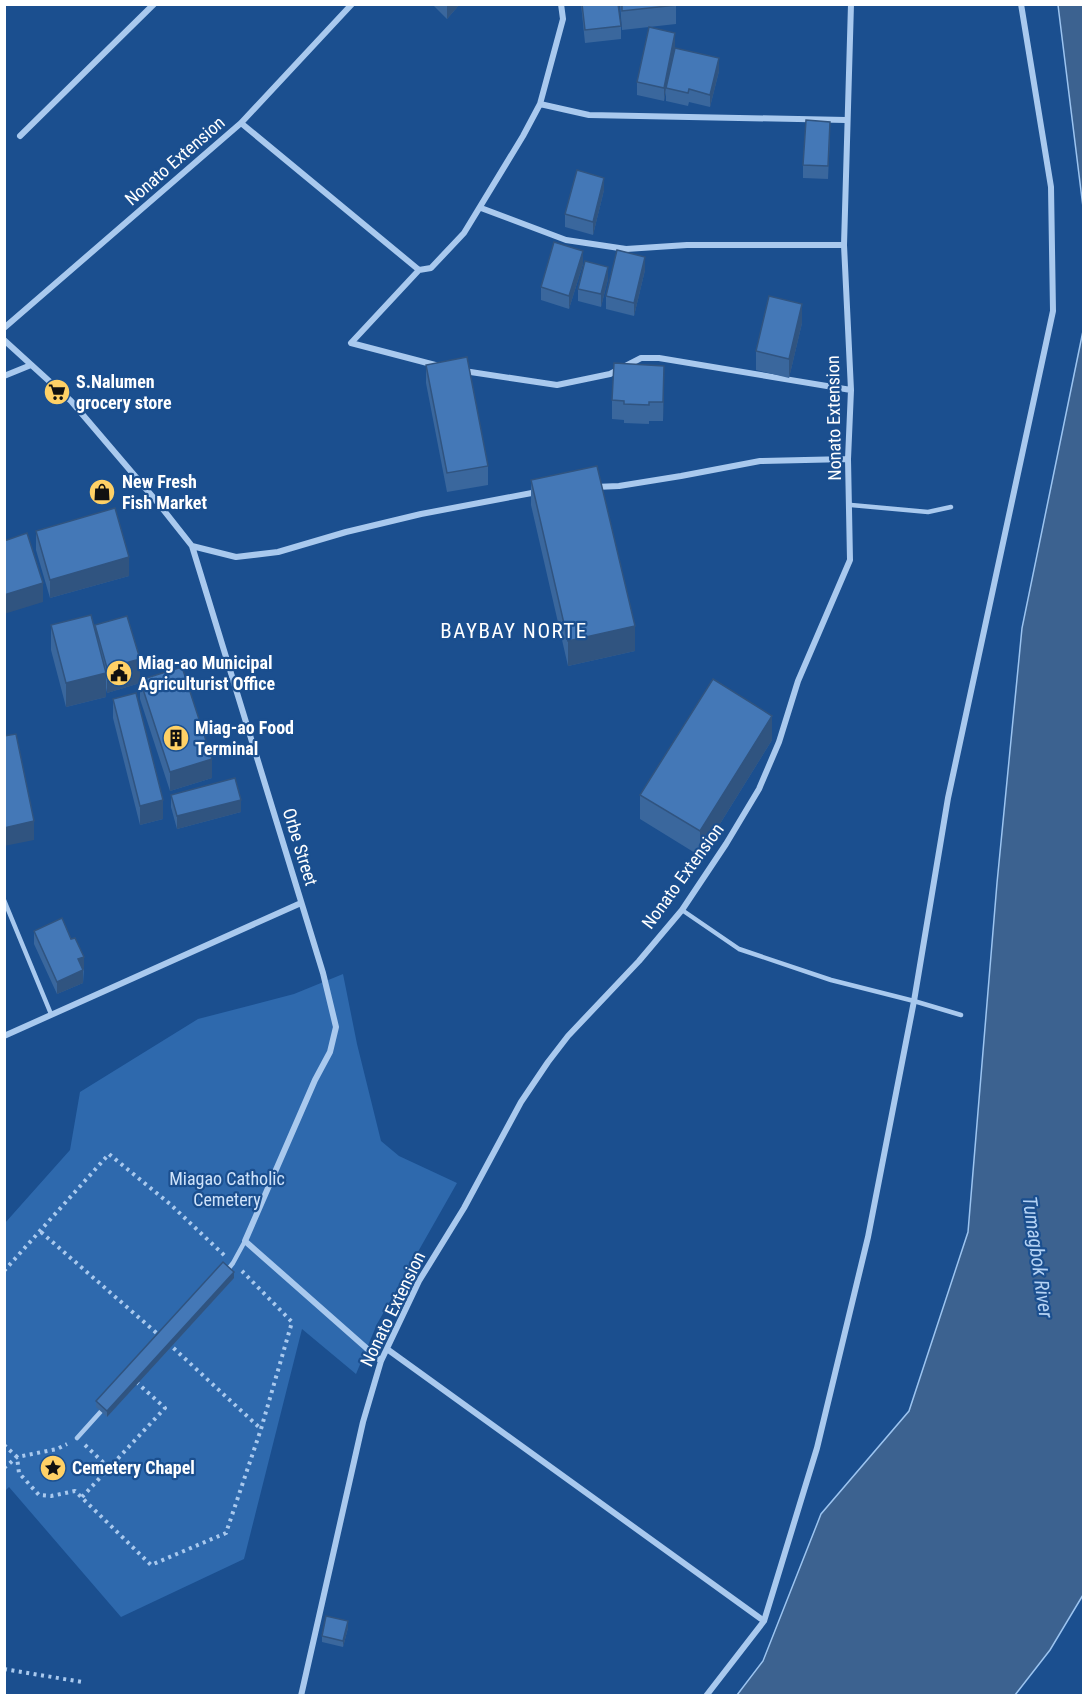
<svg xmlns="http://www.w3.org/2000/svg" width="1088" height="1700" font-family="'Roboto Condensed',sans-serif">
  <style>
    .green { fill: #2e69ad }
    .water { fill: #3c6290; stroke: #9cc4f0; stroke-width: 1.5 }
    .lines { fill: none; stroke-linecap: round; stroke-linejoin: round }
    .path { stroke: #a9c9ee; stroke-width: 4; stroke-dasharray: 3 4.5; stroke-linecap: butt }
    .service { stroke: #a9c9ee; stroke-width: 4.5 }
    .minor { stroke: #a9c9ee; stroke-width: 6 }
    .wall { fill: #3a679d }
    .shaded-wall { fill: #305480 }
    .building { fill: #4478b7; stroke: #305480; stroke-width: 1.5 }
    .labels { text-anchor: middle; stroke-width: 4.5; stroke-linejoin: round; paint-order: stroke }
    .street-label { font-size: 18px; fill: #fff; stroke: #1b4f8f }
    .poi-label { font-size: 18px; font-weight: bold; fill: #fff; stroke: #1b4f8f; text-anchor: start }
    .park-label { font-size: 18px; fill: #cfe3fa; stroke: #1b4f8f }
    .water-label { font-size: 20px; font-style: italic; fill: #b5d3f5; stroke: #1b4f8f }
    .quarter-label { font-size: 21px; letter-spacing: 1.5px; fill: #fff; stroke: #1b4f8f }
  </style>
  <rect width="100%" height="100%" fill="#1b4f8f"/>
  <path class="green" d="M343,974L357,1044L381,1141L399,1156L457,1183L377,1324L356,1374L302,1329L244,1559L121,1617L9,1487L5,1491V1223L70,1150L80,1092L198,1019L294,994Z"/>
  <path class="water" d="M1058,5H1083V207Z
    M1083,331V1595L1050,1650L1015,1695H737L763,1661L821,1514L909,1411L968,1232L997,883L1022,628Z"/>
  <g class="lines">
    <path class="path" d="M41,1232L160,1336
      M4,1271L109,1154L170,1204L225,1256
      M168,1343L261,1429
      M4,1445L17,1457L19,1473L39,1495L51,1496L75,1491L151,1565L226,1533L261,1429L292,1322L242,1271
      M85,1445L109,1468
      M4,1468L17,1457L57,1449L67,1444
      M82,1497L165,1408L134,1380
      M4,1669L82,1682"/>
    <path class="service" d="M851,505L928,512L951,507
      M4,900L51,1014
      M682,910L739,949L831,980L914,1001L961,1015
      M226,1272L233,1263L245,1241
      M77,1438L104,1408"/>
    <path class="minor" d="M540,104L589,115L846,120
      M241,123L419,270L431,268L464,233L523,136L540,104L563,19L561,4
      M20,136L154,4
      M481,208L566,240L626,249L687,245H844
      M419,270L351,343L439,366
      M4,328L241,123L352,4
      M4,340L71,401L158,503L192,546L323,973L336,1027L330,1052L315,1080L245,1241L381,1361
      M464,371L557,385L610,374L641,358H659L851,390
      M4,376L31,365
      M595,487L619,486L681,476L760,461L848,459
      M192,546L236,557L278,552L346,532L421,514L537,492
      M4,1036L301,903
      M387,1349L764,1621
      M301,1696L363,1422L381,1361L419,1281L464,1208L521,1102L548,1062L568,1036L639,961L682,910L726,844L759,789L779,742L798,681L850,560L848,459L851,390L844,245L851,4
      M706,1696L764,1621L817,1448L868,1237L914,1001L948,798L1053,311L1051,187L1021,4"/>
  </g>
  <path class="wall" d="M432,4H460L447,19Z
    M581,4H618L621,26V39L585,43Z
    M620,4H676V24L622,30Z
    M675,46L674,52L719,71L710,107L689,102L688,106L666,101V92L664,101L637,95V82Z
    M830,134L828,179L803,178V165Z
    M604,190L593,235L565,227V214Z
    M583,264L569,309L541,300V287Z
    M645,270L634,316L606,309V296Z
    M608,279L601,307L578,301V289Z
    M802,323L789,378L756,370V351Z
    M426,365L488,466V485L447,492L426,383Z
    M664,385L663,421H649V424L624,423V420L612,419V400Z
    M531,480L635,651L568,666L531,505Z
    M36,531L129,576L50,598L36,550Z
    M51,625L95,632V625L140,680L212,778L170,791L140,699V683L107,693L106,688V697L66,707L51,650Z
    M113,699L163,819L140,825L113,718Z
    M772,740L700,856L640,819V795Z
    M171,795L241,812L177,829L171,807Z
    M34,931L84,969L83,983L57,994L34,944Z
    M234,1278L107,1417L96,1407V1401Z
    M348,1628L343,1647L322,1642V1636Z"/>
  <path class="shaded-wall" d="M448,4H460L447,19V6Z
    M675,33V46L666,88L664,101V88Z
    M719,58V71L710,107V95Z
    M604,178V190L593,235V222Z
    M583,251V264L569,309V296Z
    M645,257V270L634,316V303Z
    M608,267V279L601,307V294Z
    M802,304V323L789,378V359Z
    M664,366V385L663,421V402Z
    M129,557V576L50,598V580Z
    M43,583V602L4,614V595Z
    M635,626V651L568,666V641Z
    M140,659V683L107,693V668Z
    M106,673V697L66,707V683Z
    M772,716V740L700,856V831Z
    M212,759V778L170,791V772Z
    M163,800V819L140,825V806Z
    M241,800V812L177,829V816Z
    M34,821V840L4,846V828Z
    M84,957V969L78,972V959Z
    M83,970V983L57,994V982Z
    M234,1272V1278L107,1417V1411Z
    M348,1621V1628L343,1647V1641Z"/>
  <path class="building" d="M582,4H618L621,26L585,30Z
    M622,4H676V5L622,11Z
    M649,27L675,33L664,88L637,82Z
    M675,48L719,58L710,95L689,89L688,93L666,88Z
    M806,120L830,122L828,166L803,165Z
    M577,170L604,178L593,222L565,214Z
    M554,242L583,251L569,296L541,287Z
    M617,250L645,257L634,303L606,296Z
    M585,261L608,267L601,294L578,289Z
    M769,296L802,304L789,359L756,351Z
    M467,357L488,466L447,473L426,365Z
    M614,363L664,366L663,402H649V405L624,404V401L612,400Z
    M597,466L635,626L568,641L531,480Z
    M115,508L129,557L50,580L36,531Z
    M27,533L43,583L4,595V541Z
    M91,615L106,673L66,683L51,625Z
    M127,616L140,659L107,668L95,625Z
    M182,667L212,759L170,772L140,680Z
    M713,679L772,716L700,831L640,795Z
    M136,693L163,800L140,806L113,699Z
    M16,734L34,821L4,828V736Z
    M235,778L241,800L177,816L171,795Z
    M62,918L71,939L75,938L84,957L78,959L83,970L57,982L34,931Z
    M223,1262L234,1272L107,1411L96,1401Z
    M326,1616L348,1621L343,1641L322,1636Z"/>
  <defs>
    <symbol id="supermarket-disc" viewBox="-11 -11 22 22"><circle r="9.5" fill="#ffd166" stroke="#1b4f8f"/><path d="M-6-5.5h2.5l.6 2H6L4.5 2H-2.5L-4.4-4H-6ZM-1.5 3.2a1.3 1.3 0 1 0 .1 0ZM3 3.2a1.3 1.3 0 1 0 .1 0Z" fill="#111"/></symbol>
    <symbol id="shop-disc" viewBox="-11 -11 22 22"><circle r="9.5" fill="#ffd166" stroke="#1b4f8f"/><path d="M-5-2.5h2.3a2.7 3.5 0 0 1 5.4 0H5L5.5 6h-11ZM-1.5-2.5h3a1.5 2.3 0 0 0-3 0Z" fill="#111"/></symbol>
    <symbol id="civic-disc" viewBox="-11 -11 22 22"><circle r="9.5" fill="#ffd166" stroke="#1b4f8f"/><path d="M-.6-6.5H3V-4.5H.6V-3L4-1V1h2V6H-6V1h2V-1L-.6-3ZM-1.2 2.5V6h2.4V2.5Z" fill="#111"/></symbol>
    <symbol id="building-disc" viewBox="-11 -11 22 22"><circle r="9.5" fill="#ffd166" stroke="#1b4f8f"/><path d="M-4-6H4V6H1V3H-1V6H-4ZM-2.5-4.3h1.7v1.8h-1.7ZM.8-4.3h1.7v1.8H.8ZM-2.5-1h1.7V.8h-1.7ZM.8-1h1.7V.8H.8Z" fill="#111"/></symbol>
    <symbol id="sight-disc" viewBox="-11 -11 22 22"><circle r="9.5" fill="#ffd166" stroke="#1b4f8f"/><path d="M0-6L1.8-2.2L6-1.7L2.9 1.2L3.7 5.4L0 3.3L-3.7 5.4L-2.9 1.2L-6-1.7L-1.8-2.2Z" fill="#111"/></symbol>
  </defs>
  <g fill-rule="evenodd">
    <use href="#supermarket-disc" x="42" y="377" width="30" height="30"/>
    <use href="#shop-disc" x="87" y="477" width="30" height="30"/>
    <use href="#civic-disc" x="104" y="658" width="30" height="30"/>
    <use href="#building-disc" x="161" y="723" width="30" height="30"/>
    <use href="#sight-disc" x="38" y="1453" width="30" height="30"/>
  </g>
  <g class="labels">
    <g class="street-label">
      <text transform="translate(175 161) rotate(-41)" y="6">Nonato Extension</text>
      <text transform="translate(834 418) rotate(-91)" y="6">Nonato Extension</text>
      <text transform="translate(300 847) rotate(73)" y="6">Orbe Street</text>
      <text transform="translate(683 876) rotate(-54)" y="6">Nonato Extension</text>
      <text transform="translate(393 1309) rotate(-64)" y="6">Nonato Extension</text>
    </g>
    <g class="poi-label">
      <text x="76" y="388">S.Nalumen<tspan x="76" dy="21">grocery store</tspan></text>
      <text x="122" y="488">New Fresh<tspan x="122" dy="21">Fish Market</tspan></text>
      <text x="138" y="669">Miag-ao Municipal<tspan x="138" dy="21">Agriculturist Office</tspan></text>
      <text x="195" y="734">Miag-ao Food<tspan x="195" dy="21">Terminal</tspan></text>
      <text x="72" y="1474">Cemetery Chapel</text>
    </g>
    <g class="park-label">
      <text x="227" y="1185">Miagao Catholic<tspan x="227" dy="21">Cemetery</tspan></text>
    </g>
    <g class="water-label">
      <text transform="translate(1038 1257) rotate(82)" y="7">Tumagbok River</text>
    </g>
    <g class="quarter-label">
      <text x="514" y="638">BAYBAY NORTE</text>
    </g>
  </g>
  <rect width="1088" height="1700" fill="none" stroke="#ffffff" stroke-width="12"/>
</svg>
